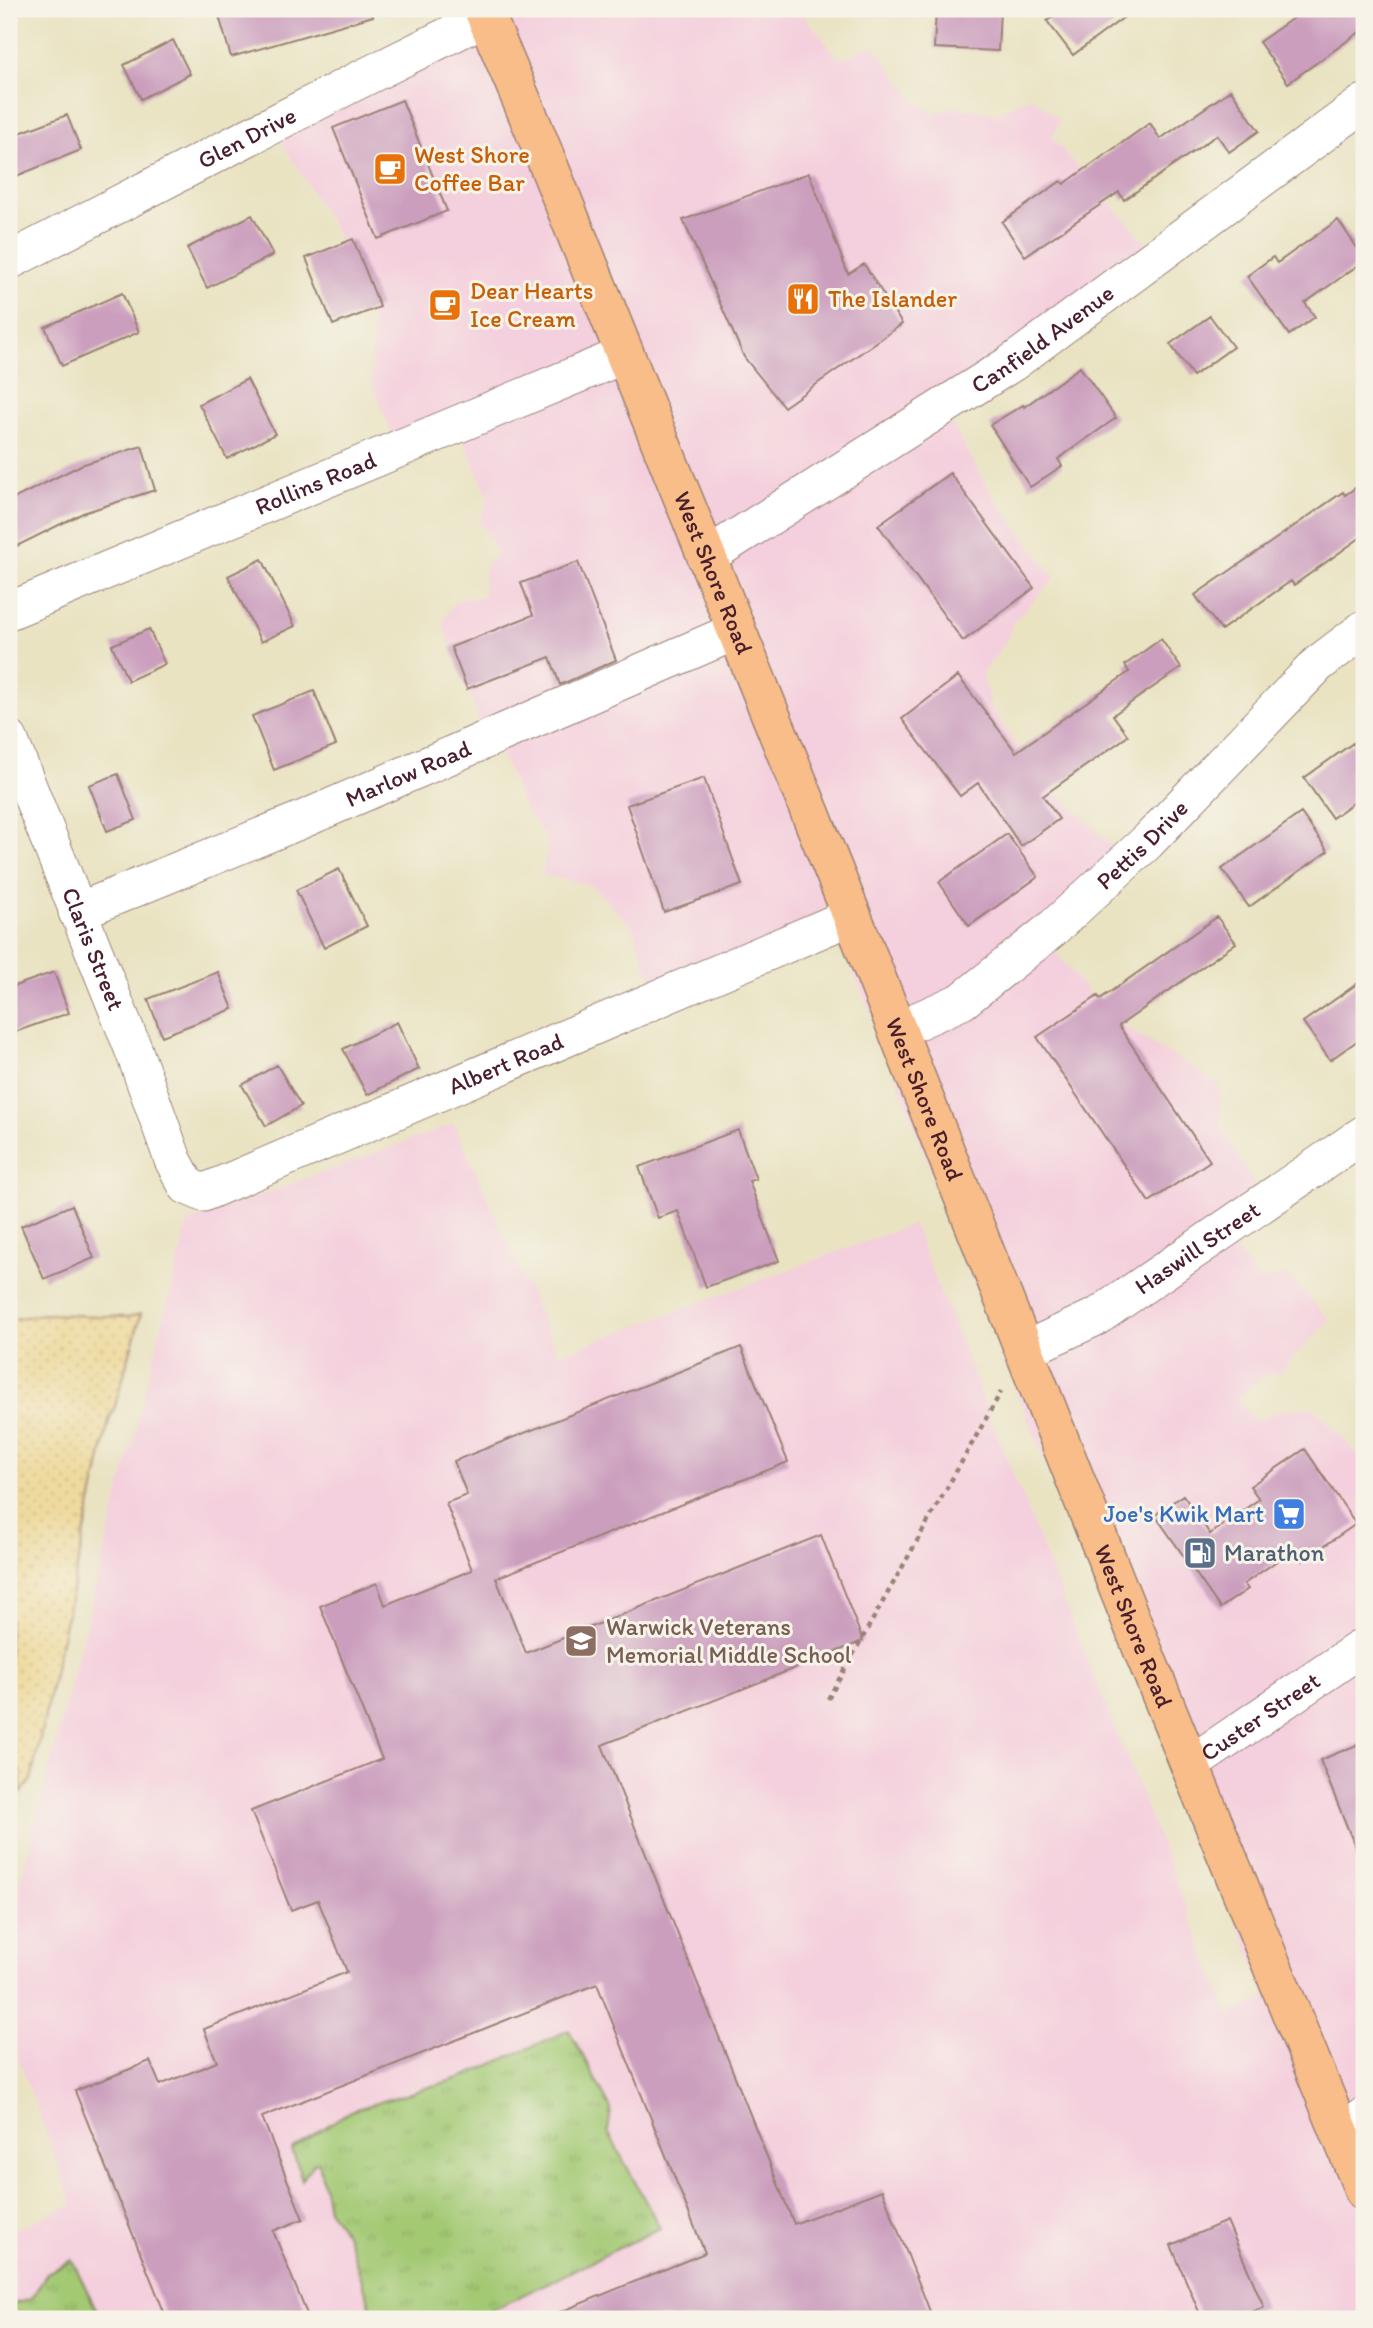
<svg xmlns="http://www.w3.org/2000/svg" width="1373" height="2328" font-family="Itim,sans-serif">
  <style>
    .built { fill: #f4cfdd }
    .sand { fill: url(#sand-dots); stroke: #9c7c64; stroke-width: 2 }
    .park { fill: url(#park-tufts); stroke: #76744f; stroke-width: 2 }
    .building { fill: #cb9ebd }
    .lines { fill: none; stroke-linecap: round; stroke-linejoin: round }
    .minor-casing { stroke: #9a8176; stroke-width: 39 }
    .major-casing { stroke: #9a8176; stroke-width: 41 }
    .path { stroke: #9a8176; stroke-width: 4.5; stroke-dasharray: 5 5; stroke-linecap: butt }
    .minor { stroke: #fff; stroke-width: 37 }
    .major { stroke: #f8bd89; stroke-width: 38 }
    .labels { text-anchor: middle; stroke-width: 6; stroke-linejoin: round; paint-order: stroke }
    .street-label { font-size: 24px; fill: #4a1f2b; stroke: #f7f3e8 }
    .food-label { font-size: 24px; fill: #c56008; stroke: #f7f3e8; text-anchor: start }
    .shop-label { font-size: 24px; fill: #366cbe; stroke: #f7f3e8; text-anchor: end }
    .service-label { font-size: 24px; fill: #4e5e75; stroke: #f7f3e8; text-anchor: start }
    .education-label { font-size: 24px; fill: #785e54; stroke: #f7f3e8; text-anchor: start }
  </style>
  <defs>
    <pattern id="sand-dots" width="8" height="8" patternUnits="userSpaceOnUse" patternTransform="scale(1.75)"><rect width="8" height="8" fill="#eeda9e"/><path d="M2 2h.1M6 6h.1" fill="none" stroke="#cebb88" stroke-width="1.8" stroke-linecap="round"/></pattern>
    <pattern id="park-tufts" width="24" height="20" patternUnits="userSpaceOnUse" patternTransform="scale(1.75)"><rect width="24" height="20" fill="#a3c973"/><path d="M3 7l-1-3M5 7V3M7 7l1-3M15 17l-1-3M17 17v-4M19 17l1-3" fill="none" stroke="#8eac64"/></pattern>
  </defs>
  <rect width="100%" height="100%" fill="#f7f3e8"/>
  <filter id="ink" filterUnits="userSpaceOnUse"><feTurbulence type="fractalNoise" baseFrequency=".0143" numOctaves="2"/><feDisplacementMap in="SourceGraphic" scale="14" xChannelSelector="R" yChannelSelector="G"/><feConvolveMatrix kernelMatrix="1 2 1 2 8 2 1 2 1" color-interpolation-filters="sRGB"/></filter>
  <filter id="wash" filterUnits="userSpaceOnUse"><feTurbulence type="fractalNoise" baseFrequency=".00686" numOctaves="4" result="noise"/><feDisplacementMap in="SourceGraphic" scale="28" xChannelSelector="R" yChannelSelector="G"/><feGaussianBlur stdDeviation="1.57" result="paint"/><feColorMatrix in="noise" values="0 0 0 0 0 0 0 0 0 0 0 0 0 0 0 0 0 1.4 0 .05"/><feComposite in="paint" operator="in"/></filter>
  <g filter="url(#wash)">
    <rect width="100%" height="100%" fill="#e9e3c2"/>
    <path class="built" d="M467,9H798L840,59L874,45L915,101L935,113L958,107L996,114L1031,96L1060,120L1052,138L1152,249L940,403L992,495L1055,578L1012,623L1007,640L982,674L991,707L1032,769L1122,855L1043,937L1108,1017L1219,1084L1221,1126L1258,1192L1218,1228L1261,1282L1286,1274L1330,1320L1279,1373L1265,1375L1237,1397L1254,1421L1284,1409L1314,1408L1364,1461V2319H9V2232L73,2204L9,2035V1927L188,1222L454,1124L558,1355L913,1224L1229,2014L1264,2000L1265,1991L1175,1767L1017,1394L1008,1365L999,1349L884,1045L837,933L659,998L632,927L591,885L542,875L549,843L523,805L496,743L485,735L442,622L456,600L483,597L484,568L498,552L479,521L489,499L459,430L395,441L371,381L373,326L350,257L272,125Z"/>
    <path class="sand" d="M42,1314L127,1317L141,1314L113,1413L110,1416L31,1780L21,1793L20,1771L9,1767V1320Z"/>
    <path class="park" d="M569,2030L611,2109L608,2132L660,2228L488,2312L489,2319H372V2310L347,2236L328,2209L319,2162L314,2163L302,2180L292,2149L350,2111L466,2076Z
      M72,2260L101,2319H9V2305L31,2299L47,2273Z"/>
    <g id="blocks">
      <path class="building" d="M217,9H371L373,16L231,57Z
        M936,9H1000L998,51L934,48Z
        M1064,9H1135L1073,55L1047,21Z
        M1306,9H1364V29L1288,83L1259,42Z
        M173,40L190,74L141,99L124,65Z
        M1231,90L1259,131L1229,152L1217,135L1124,200L1119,192L1025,256L1002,222L1061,181L1064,184L1150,123L1160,139Z
        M402,100L447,211L378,239L333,128Z
        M67,115L81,150L9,179V137Z
        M809,173L848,274L864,264L902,324L784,407L744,357L683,220Z
        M252,215L273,255L207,288L187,248Z
        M1338,220L1364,258V261L1305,303L1315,317L1289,335L1247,276L1273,257L1277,263Z
        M353,239L380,307L333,325L306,258Z
        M122,293L139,332L62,366L45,327Z
        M1210,316L1233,347L1193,376L1170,344Z
        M1080,367L1116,418L1058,459L1062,466L1030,487L990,425L1023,405L1024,407Z
        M247,379L275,434L227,459L199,404Z
        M142,446L155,490L83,513L9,550V501L81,465Z
        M950,473L1034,588L963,641L878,525Z
        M1364,482V535L1294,585L1291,581L1221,630L1195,595L1343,492L1345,495Z
        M262,559L295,626L261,642L228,576Z
        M578,562L616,660L560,685L550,657L467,689L451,647L533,615L521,583Z
        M149,629L165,664L128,681L112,645Z
        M1161,639L1181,668L1113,715L1128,736L1043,796L1059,819L1021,846L978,783L960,796L902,719L958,676L1016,752L1129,672L1125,665Z
        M314,691L336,745L274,770L252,716Z
        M1353,743L1364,759V795L1332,818L1304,778Z
        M118,774L136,820L107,831L89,785Z
        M704,778L742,885L664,912L627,805Z
        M1301,813L1328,851L1249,907L1222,869Z
        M1007,834L1038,877L969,926L939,882Z
        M339,869L367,926L324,948L296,890Z
        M1217,917L1236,943L1119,1026L1210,1161L1149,1202L1037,1037L1098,996L1100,999Z
        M54,972L69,1013L9,1034V988Z
        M218,972L233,1009L162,1036L148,999Z
        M1364,979V1036L1330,1060L1303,1022Z
        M397,1022L419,1069L367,1095L343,1049Z
        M277,1065L301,1106L266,1126L242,1085Z
        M738,1130L756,1179L749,1181L779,1261L706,1287L678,1211L658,1218L639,1167Z
        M72,1205L94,1258L44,1279L21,1226Z
        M741,1347L788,1462L496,1578L526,1653L821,1535L863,1641L602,1745L794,2224L882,2190L933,2319H543L705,2253L597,1984L262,2117L303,2219L273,2231L309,2319H167L75,2091L150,2061L160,2085L217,2062L204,2029L347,1972L318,1900L291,1910L251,1811L382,1759L320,1606L377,1583L385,1605L472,1570L446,1503L467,1495L454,1461Z
        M1305,1449L1356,1524L1302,1561L1294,1549L1244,1584L1248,1589L1220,1608L1155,1515L1183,1495L1210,1534L1259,1499L1250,1486Z
        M1364,1742V1866H1363L1320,1760Z
        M1227,2221L1264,2307L1236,2319H1202L1171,2245Z"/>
    </g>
  </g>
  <g filter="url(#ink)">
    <use href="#blocks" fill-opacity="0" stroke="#9a8176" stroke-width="2"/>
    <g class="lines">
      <defs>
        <g id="minor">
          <path id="s1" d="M9,261L349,85L486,17"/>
          <path id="s2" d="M706,557L1012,363L1364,103"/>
          <path id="s3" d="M9,611L624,355"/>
          <path id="s4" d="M9,739L134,1051L173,1160L187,1186L203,1193L852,916"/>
          <path id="s5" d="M77,912L306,818L736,631"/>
          <path id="s6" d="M897,1030L962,1001L1051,930L1147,842L1318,664L1364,629"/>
          <path id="s7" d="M1025,1350L1098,1316L1364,1134"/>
          <path id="s8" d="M1191,1764L1364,1646"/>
          <path d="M1340,2133L1364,2117"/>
        </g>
        <g id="major">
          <path id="s9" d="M483,9L533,127L852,916L1144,1653L1364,2191"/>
        </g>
      </defs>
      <use href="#minor" class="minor-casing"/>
      <use href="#major" class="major-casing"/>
      <path class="path" d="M828,1699L1001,1392"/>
      <use href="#minor" class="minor"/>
      <use href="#major" class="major"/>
    </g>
  </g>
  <defs>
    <symbol id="cafe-square" viewBox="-11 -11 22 22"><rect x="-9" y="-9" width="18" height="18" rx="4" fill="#e8710a" stroke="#f7f3e8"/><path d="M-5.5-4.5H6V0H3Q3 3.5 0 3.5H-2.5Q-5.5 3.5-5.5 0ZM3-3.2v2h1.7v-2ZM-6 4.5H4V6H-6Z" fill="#fff"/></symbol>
    <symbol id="restaurant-square" viewBox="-11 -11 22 22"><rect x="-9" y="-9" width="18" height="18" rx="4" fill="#e8710a" stroke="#f7f3e8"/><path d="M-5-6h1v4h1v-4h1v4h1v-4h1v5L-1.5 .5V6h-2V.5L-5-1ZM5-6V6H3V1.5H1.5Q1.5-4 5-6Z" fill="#fff"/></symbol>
    <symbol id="supermarket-square" viewBox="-11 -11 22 22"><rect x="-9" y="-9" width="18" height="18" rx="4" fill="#3f7fe0" stroke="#f7f3e8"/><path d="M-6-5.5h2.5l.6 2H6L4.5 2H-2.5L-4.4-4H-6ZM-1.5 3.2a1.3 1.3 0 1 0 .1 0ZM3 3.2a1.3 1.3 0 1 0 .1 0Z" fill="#fff"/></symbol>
    <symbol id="fuel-square" viewBox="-11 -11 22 22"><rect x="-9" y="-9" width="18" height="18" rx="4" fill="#5c6f8a" stroke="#f7f3e8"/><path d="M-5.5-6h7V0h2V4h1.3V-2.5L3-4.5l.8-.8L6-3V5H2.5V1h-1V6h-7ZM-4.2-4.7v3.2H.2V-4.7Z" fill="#fff"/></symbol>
    <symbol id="school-square" viewBox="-11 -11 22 22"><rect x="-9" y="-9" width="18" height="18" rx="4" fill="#8d6e63" stroke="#f7f3e8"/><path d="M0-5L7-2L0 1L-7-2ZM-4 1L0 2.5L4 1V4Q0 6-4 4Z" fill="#fff"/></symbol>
  </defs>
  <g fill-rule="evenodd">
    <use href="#cafe-square" x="371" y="150" width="38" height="38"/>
    <use href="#restaurant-square" x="784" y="280" width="38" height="38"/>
    <use href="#cafe-square" x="426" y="286" width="38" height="38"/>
    <use href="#supermarket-square" x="1270" y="1495" width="38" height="38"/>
    <use href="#fuel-square" x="1181" y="1534" width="38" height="38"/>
    <use href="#school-square" x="562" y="1622" width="38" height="38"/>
  </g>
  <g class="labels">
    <g class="street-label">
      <text dy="8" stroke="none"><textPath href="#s1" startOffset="268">Glen Drive</textPath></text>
      <text dy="8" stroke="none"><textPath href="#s2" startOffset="401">Canfield Avenue</textPath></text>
      <text dy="8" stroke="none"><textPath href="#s3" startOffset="332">Rollins Road</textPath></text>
      <text dy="8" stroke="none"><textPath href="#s9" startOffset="609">West Shore Road</textPath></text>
      <text dy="8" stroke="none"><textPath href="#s5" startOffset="359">Marlow Road</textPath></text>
      <text dy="8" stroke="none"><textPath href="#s6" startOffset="310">Pettis Drive</textPath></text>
      <text dy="8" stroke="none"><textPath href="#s4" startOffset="226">Claris Street</textPath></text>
      <text dy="8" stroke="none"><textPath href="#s4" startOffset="828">Albert Road</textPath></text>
      <text dy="8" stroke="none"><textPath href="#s9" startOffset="1176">West Shore Road</textPath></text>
      <text dy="8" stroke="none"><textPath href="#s7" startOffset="201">Haswill Street</textPath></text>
      <text dy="8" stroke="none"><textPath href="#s9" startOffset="1743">West Shore Road</textPath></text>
      <text dy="8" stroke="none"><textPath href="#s8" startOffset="84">Custer Street</textPath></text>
    </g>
    <g class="food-label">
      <text x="414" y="163">West Shore<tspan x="414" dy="28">Coffee Bar</tspan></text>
      <text x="470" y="299">Dear Hearts<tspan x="470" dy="28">Ice Cream</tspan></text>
      <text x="828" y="307">The Islander</text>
    </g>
    <g class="shop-label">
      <text x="1264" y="1522">Joe's Kwik Mart</text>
    </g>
    <g class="service-label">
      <text x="1224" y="1561">Marathon</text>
    </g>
    <g class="education-label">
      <text x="606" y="1635">Warwick Veterans<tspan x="606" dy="28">Memorial Middle School</tspan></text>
    </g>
  </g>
  <rect width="1373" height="2328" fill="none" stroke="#f7f3e8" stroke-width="35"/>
</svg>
